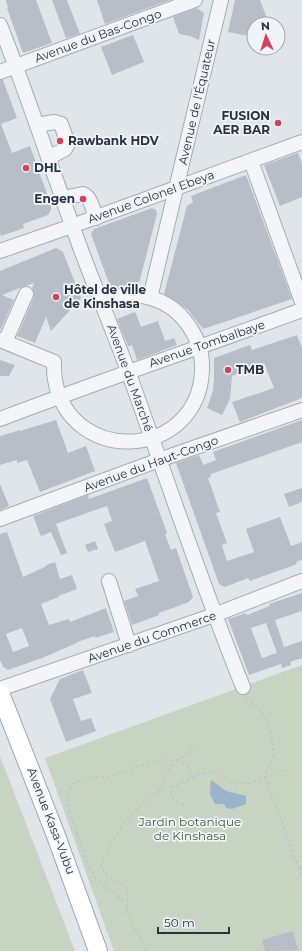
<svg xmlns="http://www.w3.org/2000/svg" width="302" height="951" font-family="Montserrat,sans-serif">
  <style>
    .green { fill: #c7d4c1 }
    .water { fill: #9ab4cc }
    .building { fill: #b7bec7; fill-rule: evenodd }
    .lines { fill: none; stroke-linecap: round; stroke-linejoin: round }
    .minor-casing { stroke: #a5acb4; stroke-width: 16 }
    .major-casing { stroke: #9fa9b6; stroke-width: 20 }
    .path { stroke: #bec3c9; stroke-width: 1.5; stroke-dasharray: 3 3; stroke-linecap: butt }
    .minor { stroke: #f3f5f8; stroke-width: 14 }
    .major { stroke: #fff; stroke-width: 18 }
    .poi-dot { fill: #d5405d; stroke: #f0f3f7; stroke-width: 1.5 }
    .labels { text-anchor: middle; stroke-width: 3.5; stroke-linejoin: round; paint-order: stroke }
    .street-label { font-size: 12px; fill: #283342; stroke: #f0f3f7 }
    .poi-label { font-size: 12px; font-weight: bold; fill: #283342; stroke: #f0f3f7; text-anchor: start }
    .park-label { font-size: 12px; fill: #3e5f35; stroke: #f0f3f7 }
  </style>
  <rect width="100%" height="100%" fill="#e0e5ea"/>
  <path class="green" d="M302,665V951H114L45,758Z
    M0,756L75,951H0Z"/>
  <path class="water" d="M211,780L226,791L246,796V804L232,809L226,808L224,804H215L210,794Z"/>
  <path class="building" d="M6,0H36L52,43L23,53L7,8H8Z
    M52,0H67L80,34L66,38Z
    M97,0H170L105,24Z
    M235,0H260L269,24H254V37L228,32Z
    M197,8L204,13L199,40L190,36L179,34L173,17Z
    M133,35L144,62L112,75L101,47Z
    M0,80H3L17,118L1,124L12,153L30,146L51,205V210L48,215L23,224L24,228L1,236L0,232Z
    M298,153L302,164V197L280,206L264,165Z
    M246,175L292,299L203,329L187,309L164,294L187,206L193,202L191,196Z
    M152,208L156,210L157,214L139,283L136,286L114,287L110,286L91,234L94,229Z
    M56,248L63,252L81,298L51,331L46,317L35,343L17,336L34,297V293L32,288L34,283L25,286L2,295L14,300L1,329H0V271Z
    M135,312L141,327L158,321L165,341L174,338L177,345L137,360L132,345L128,346L117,319Z
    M297,335L302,348V398L240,422L232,402L274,388L264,363L232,376L230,399L222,415L207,408L213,391L214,380V358L250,345L252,350Z
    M0,360L15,365L9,376H0Z
    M56,420L68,453L86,446L95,471L40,492L27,460L17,463V460L0,465V436L20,430V431Z
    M302,420V442L211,474V477L208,478L220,512L216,513L227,543L222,545L227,561L254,552L246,529L280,517L291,546L302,542V560L296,562L297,564L250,581L248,578L225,587L219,584L176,463L199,455L203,465L216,460L213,452Z
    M147,478L167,533L165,534L171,550L176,548L193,597L189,602L159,613V615L132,625L124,601L138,596L135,589L159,581L145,541L115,552L104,524L112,521L107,506L56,524L67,553L61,555L51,532L41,536L33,516L88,495L89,499Z
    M0,484L9,506L0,510Z
    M302,488V502L289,507L284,494Z
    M7,532L23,577L47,566L46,565L55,562L60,579L72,575L77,589L58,596L59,597L41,604L49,625L69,619L70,622L106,608L114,632L95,638V636L77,642V643L42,658L8,670L3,667L0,660V534ZM22,628L29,646L13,652L6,634Z
    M95,541L98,549L88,552L85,545Z
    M302,593V611L275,620L284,647L302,641V658L290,662L291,665L282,668L281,664L249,675L228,619L246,613L247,615L270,606L269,604ZM266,623L277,653L262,658L251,628Z
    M83,670L92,693L73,699L81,721L91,718L96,731L66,742L50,699L60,679Z
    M293,931L298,950L265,951L262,940Z"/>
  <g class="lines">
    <defs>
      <path id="minor" d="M0,25C26,91 48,158 72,225C89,274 110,322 128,371C166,476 201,583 243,687
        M0,72L195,0
        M37,125L54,122L61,124L68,144L65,149L48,158
        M251,161L302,302
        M63,198L83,194C91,197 93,210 96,218
        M0,251L72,226L302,142
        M150,298L221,0
        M0,340L54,362C54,368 54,375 55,380C71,468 199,459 202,370C203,349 194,330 180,315C159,294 129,291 101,299
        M5,342L26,294
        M0,419C100,381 201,347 302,310
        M0,519L159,460L302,410
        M109,581L129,645
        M0,689L214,615L302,581"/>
      <path id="major" d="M0,693L55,833L98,951"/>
    </defs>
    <use href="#minor" class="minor-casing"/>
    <use href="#major" class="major-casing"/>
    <path class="path" d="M246,697L258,708L267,720L271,735L274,753L265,777L302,876
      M184,805C175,802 171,798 170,788L199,774L215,772L234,784L250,783L284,770
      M126,907L128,897L125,885L108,877L101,866L110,845L124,824L143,802L161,789L165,773L196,745
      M146,951L145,945L132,925L126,907L118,896L97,880L89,866L70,816L66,798L74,783L86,778L112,776L132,768L159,760H179L187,765L192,777"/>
    <use href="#minor" class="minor"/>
    <use href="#major" class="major"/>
  </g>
  <g class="poi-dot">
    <circle cx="278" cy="123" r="4"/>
    <circle cx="60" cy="141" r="4"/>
    <circle cx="26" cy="168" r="4"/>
    <circle cx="83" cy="199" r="4"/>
    <circle cx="56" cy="297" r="4"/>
    <circle cx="228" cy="370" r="4"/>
  </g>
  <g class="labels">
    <g class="street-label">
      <text transform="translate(98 36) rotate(-20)" y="4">Avenue du Bas-Congo</text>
      <text transform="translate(197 102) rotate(-77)" y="4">Avenue de l'Équateur</text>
      <text transform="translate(151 197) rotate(-20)" y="4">Avenue Colonel Ebeya</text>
      <text transform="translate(207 344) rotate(-19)" y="4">Avenue Tombalbaye</text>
      <text transform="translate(130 378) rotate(70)" y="4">Avenue du Marché</text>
      <text transform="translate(151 464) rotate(-20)" y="4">Avenue du Haut-Congo</text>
      <text transform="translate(152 637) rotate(-19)" y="4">Avenue du Commerce</text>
      <text transform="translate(51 821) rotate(69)" y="4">Avenue Kasa-Vubu</text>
    </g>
    <g class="poi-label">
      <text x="270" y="120" text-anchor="end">FUSION<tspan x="270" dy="14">AER BAR</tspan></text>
      <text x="68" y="145">Rawbank HDV</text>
      <text x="34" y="172">DHL</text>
      <text x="75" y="203" text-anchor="end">Engen</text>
      <text x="64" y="294">Hôtel de ville<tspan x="64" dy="14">de Kinshasa</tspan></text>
      <text x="236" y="374">TMB</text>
    </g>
    <g class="park-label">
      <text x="190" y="826">Jardin botanique<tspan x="190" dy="14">de Kinshasa</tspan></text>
    </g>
  </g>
  <g transform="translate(266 36) rotate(356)"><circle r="19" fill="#f0f3f7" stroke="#a0a6af"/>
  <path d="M0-3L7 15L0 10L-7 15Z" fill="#d5405d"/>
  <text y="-6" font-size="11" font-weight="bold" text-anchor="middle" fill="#283342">N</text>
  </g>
  <path d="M158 927v6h71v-6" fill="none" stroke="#283342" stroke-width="2"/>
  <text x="164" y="927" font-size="12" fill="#283342" stroke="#f0f3f7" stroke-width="3" paint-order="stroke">50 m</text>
</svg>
